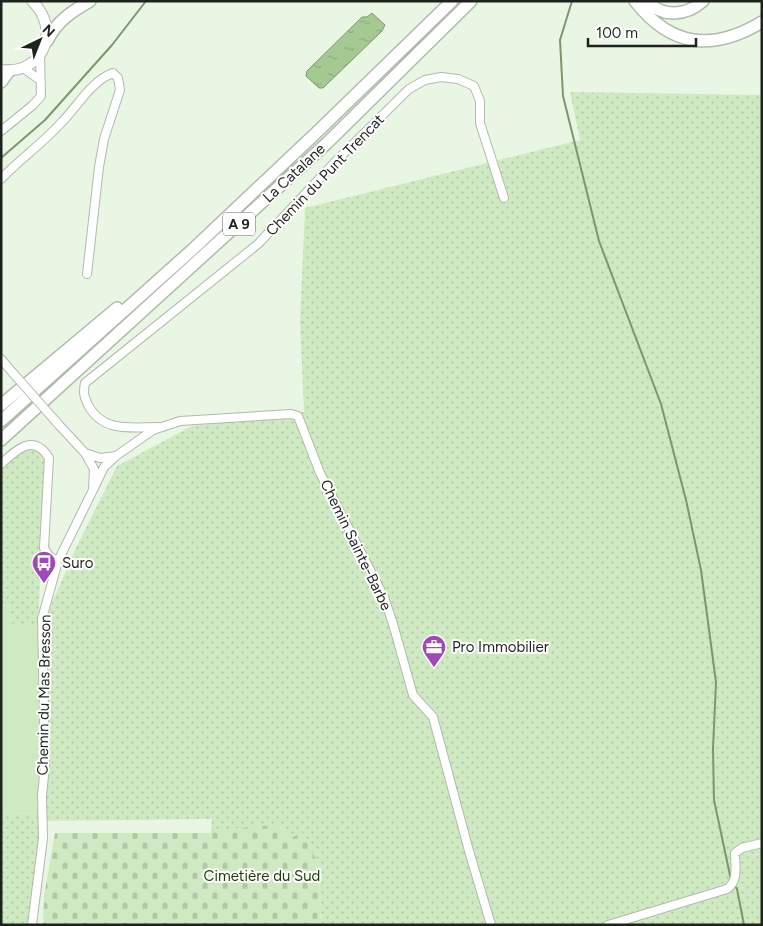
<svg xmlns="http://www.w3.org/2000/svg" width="763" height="926" font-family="Figtree,sans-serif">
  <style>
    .grass { fill: url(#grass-dots) }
    .cemetery { fill: url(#cemetery-stones) }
    .pitch { fill: #cfeac2 }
    .water { fill: url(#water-ripples); stroke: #7c976e }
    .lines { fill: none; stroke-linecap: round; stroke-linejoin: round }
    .stream { stroke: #7c976e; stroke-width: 2 }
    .minor-casing { stroke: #b0bbab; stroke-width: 10 }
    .major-casing { stroke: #b0bbab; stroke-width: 12 }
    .highway-casing { stroke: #b0bbab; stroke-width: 14 }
    .minor { stroke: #fff; stroke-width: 8 }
    .major { stroke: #fff; stroke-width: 10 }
    .highway { stroke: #fff; stroke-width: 11 }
    .minor-bridge-casing { stroke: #b0bbab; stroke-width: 10; stroke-linecap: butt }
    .minor-bridge { stroke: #fff; stroke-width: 8 }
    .labels { text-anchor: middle; stroke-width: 4; stroke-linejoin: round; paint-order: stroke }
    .shield { fill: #fefefe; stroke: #626560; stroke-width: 1 }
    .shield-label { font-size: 14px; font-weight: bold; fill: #1f231d }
    .street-label { font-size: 15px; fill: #1f231d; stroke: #fefefe }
    .poi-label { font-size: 15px; fill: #1f231d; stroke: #fefefe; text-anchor: start }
    .park-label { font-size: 15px; fill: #1c3d00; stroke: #fefefe }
  </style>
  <defs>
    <pattern id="grass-dots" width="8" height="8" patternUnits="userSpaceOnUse" patternTransform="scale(1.25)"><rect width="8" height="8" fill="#cfeac2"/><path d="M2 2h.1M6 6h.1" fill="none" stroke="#b1c8a6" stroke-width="1.8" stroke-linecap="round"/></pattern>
    <pattern id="cemetery-stones" width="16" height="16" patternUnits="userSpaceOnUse" patternTransform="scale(1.25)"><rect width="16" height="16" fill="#cfeac2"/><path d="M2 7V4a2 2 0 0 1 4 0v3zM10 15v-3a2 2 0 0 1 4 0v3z" fill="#b1c8a6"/></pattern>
    <pattern id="water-ripples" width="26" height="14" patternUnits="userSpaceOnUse" patternTransform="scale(1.25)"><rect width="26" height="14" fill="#a4c991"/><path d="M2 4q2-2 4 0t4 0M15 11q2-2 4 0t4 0" fill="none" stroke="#8dac7d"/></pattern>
  </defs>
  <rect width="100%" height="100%" fill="#eaf6e4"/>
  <path class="grass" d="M570,92L762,95V925H322L318,864L293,837L211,833L212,819L47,821L45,796V619L76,548L117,466L192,426L304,412L300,322L305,208L580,140Z
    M29,448H35L46,458L38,625H12L9,604H1V468L16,454Z
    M1,813L39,814L40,838L28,925H1Z"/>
  <path class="cemetery" d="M275,825L293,837L303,832L318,864L322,925H43L44,896L55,833H211L218,830Z"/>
  <path class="pitch" d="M9,603L12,625H38L41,765L39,814L1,813V604Z"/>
  <path class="water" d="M372,13L385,25L382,31L323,88H319L306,76L307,71L362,17H367Z"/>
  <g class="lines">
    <path class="stream" d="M572,1L560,40L563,96L599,241L661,404L686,500L701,570L716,682L713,749L714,800L731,880
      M1,158L45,120L112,45L146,1
      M733,884L737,889L744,925"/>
    <defs>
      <path id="minor" d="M23,68L40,80
        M1,131L33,105L41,96L40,55
        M1,179C20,159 43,143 61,123C77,107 91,81 113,73L118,78L120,90L104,139L99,167L87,274
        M1,359L13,373
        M158,427C131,427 103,433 88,405C84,396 83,393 85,383L258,244L336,161L409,89L425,80L441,77L458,79L474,86L480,101V123L504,198
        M85,453L100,458L116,456
        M1,464C17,449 34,433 49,458L44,548L49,556L58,561
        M93,490L104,467L116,456L153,430L180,421L291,414L298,416L320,473L384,597L393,624L413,695L433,717L469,851L491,925
        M32,925L43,838L42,796L45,765L42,619L58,561L93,490L94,469L85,453L59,425
        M608,925L727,889C739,880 735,866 735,853L742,848L762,843"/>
      <path id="major" d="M1,70C43,75 62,30 32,1"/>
      <path id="highway" d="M635,1C671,47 712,52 762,22
        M647,1C663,18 686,16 703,1
        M47,41C57,21 71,12 90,1
        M1,82L9,71
        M1,405L117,308
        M1,421L192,250L316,133L452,1
        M1,440L327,143L471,1"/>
    </defs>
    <use href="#minor" class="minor-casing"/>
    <use href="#major" class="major-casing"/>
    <use href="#highway" class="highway-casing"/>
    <use href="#minor" class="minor"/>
    <use href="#major" class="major"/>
    <use href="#highway" class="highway"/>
    <defs>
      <path id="minor-bridge" d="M13,373L59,425"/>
    </defs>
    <use href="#minor-bridge" class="minor-bridge-casing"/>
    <use href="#minor-bridge" class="minor-bridge"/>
  </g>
  <defs>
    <symbol id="bus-pin" viewBox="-11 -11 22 30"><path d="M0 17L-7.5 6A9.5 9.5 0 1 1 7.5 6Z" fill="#9e49b7" stroke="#fefefe"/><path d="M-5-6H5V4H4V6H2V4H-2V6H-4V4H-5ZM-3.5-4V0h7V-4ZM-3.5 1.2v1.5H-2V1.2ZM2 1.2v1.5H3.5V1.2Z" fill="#fff"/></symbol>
    <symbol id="office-pin" viewBox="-11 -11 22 30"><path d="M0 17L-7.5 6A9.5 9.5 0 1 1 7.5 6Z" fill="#9e49b7" stroke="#fefefe"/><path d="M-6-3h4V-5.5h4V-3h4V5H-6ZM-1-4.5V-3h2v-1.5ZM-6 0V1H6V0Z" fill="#fff"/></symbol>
  </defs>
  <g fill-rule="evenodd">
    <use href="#bus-pin" x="30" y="549" width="28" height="38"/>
    <use href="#office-pin" x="420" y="633" width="28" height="38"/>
  </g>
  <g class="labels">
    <rect class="shield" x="223" y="212.5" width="32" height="23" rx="4"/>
    <g class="shield-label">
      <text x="239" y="229">A 9</text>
    </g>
    <g class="street-label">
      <text transform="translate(294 173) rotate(-43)" y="5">La Catalane</text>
      <text transform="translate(325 175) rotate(-46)" y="5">Chemin du Punt Trencat</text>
      <text transform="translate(356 545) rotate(64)" y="5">Chemin Sainte-Barbe</text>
      <text transform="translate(44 695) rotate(-89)" y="5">Chemin du Mas Bresson</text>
    </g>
    <g class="poi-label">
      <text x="62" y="568">Suro</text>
      <text x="452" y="652">Pro Immobilier</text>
    </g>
    <g class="park-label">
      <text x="262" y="881">Cimetière du Sud</text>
    </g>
  </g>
  <rect width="763" height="926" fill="none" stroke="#1f231d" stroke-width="5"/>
  <g transform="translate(40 40) rotate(43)" stroke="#fefefe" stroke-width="4" paint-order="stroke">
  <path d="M0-4L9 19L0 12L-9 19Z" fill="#1f231d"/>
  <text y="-8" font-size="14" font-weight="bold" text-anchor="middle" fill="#1f231d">N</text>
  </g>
  <path d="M588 38v8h108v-8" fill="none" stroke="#1f231d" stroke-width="2.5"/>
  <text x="596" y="38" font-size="15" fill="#1f231d" stroke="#fefefe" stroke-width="4" paint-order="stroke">100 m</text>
</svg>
